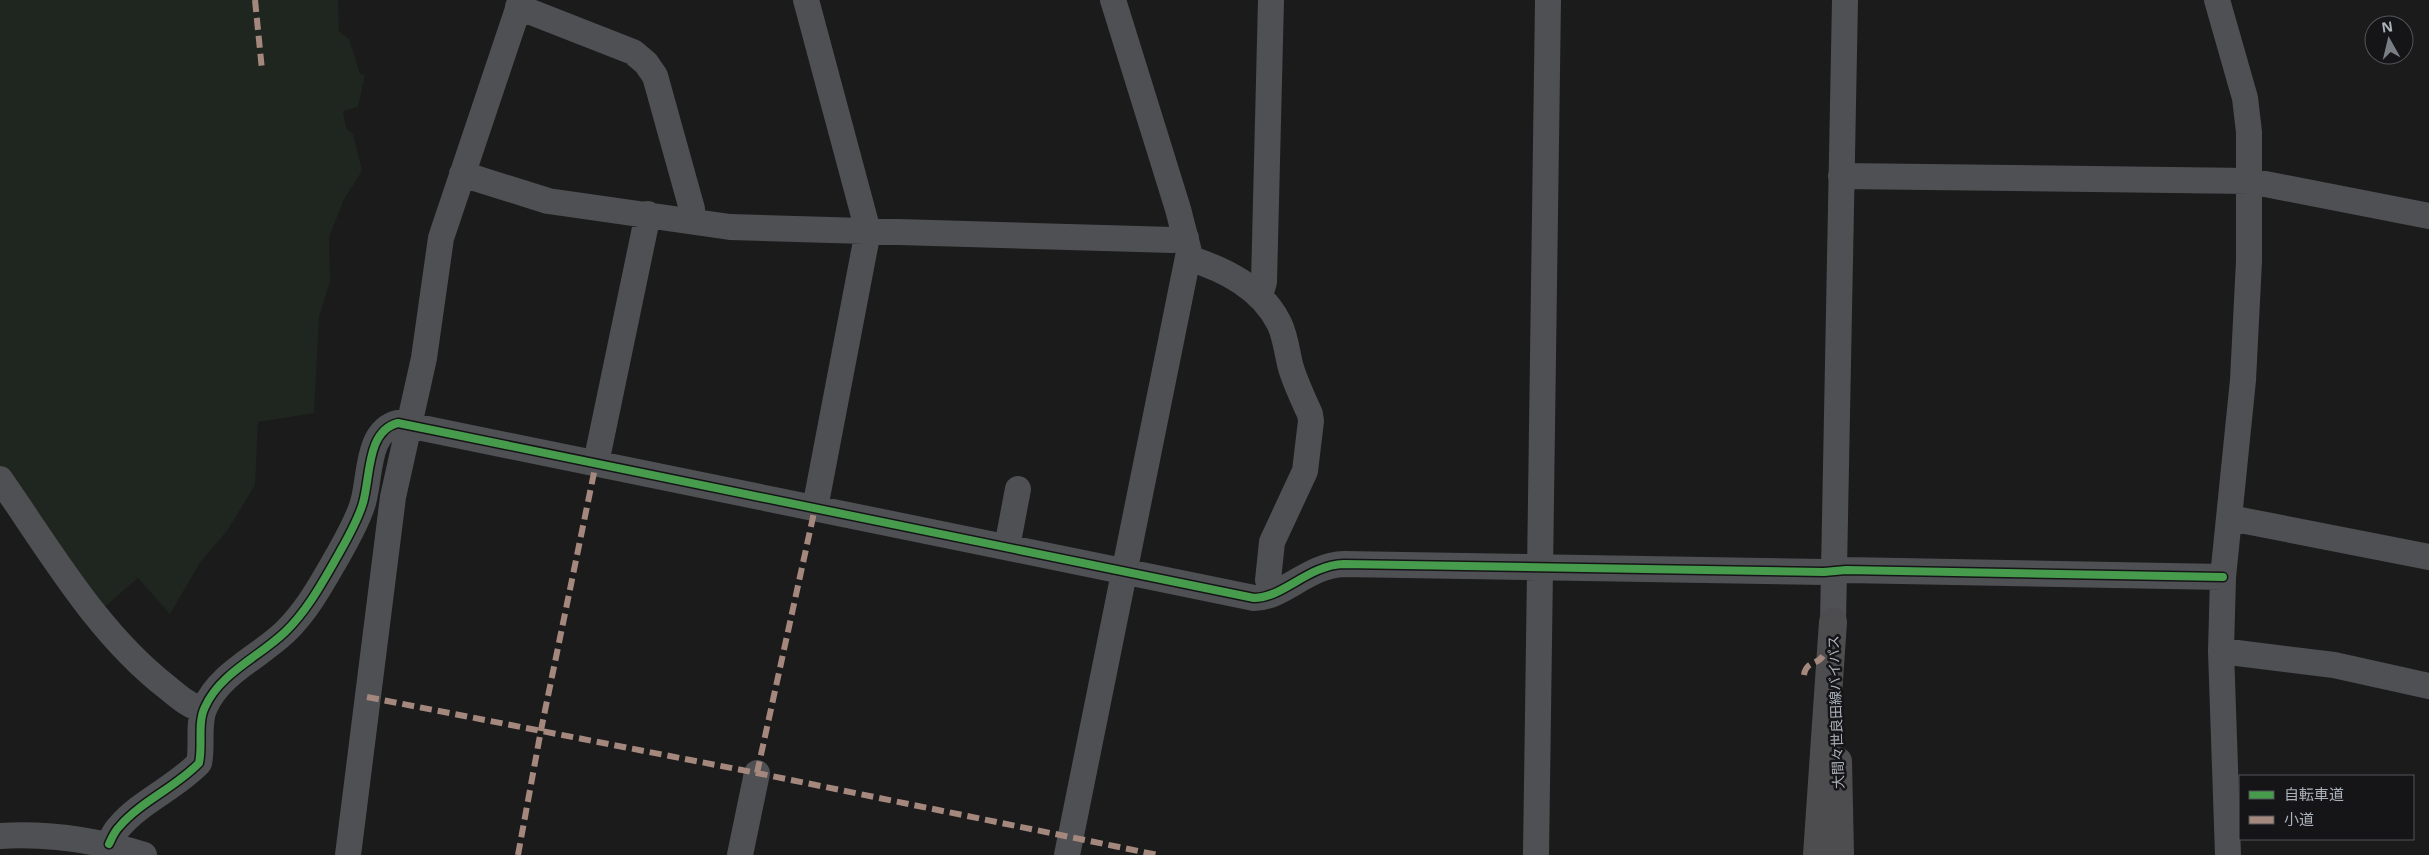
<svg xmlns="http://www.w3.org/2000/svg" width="2429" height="855" font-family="'Open Sans','Noto Sans JP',sans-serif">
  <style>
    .green { fill: #1e261f }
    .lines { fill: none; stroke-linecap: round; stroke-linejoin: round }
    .minor { stroke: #4f5054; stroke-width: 26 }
    .major { stroke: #4d4d50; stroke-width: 28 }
    .quiet { stroke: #a5887d; stroke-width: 6; stroke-dasharray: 12 6; stroke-linecap: butt }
    .cycleway-casing { stroke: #151517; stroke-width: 11 }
    .cycleway { stroke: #469c4c; stroke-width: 8 }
    .labels { text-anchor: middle; stroke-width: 5; stroke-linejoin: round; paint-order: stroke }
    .street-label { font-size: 14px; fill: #acb2bc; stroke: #151517 }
  </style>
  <rect width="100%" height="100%" fill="#1b1b1b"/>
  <path class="green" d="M0,0H338L339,31L349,39L360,74L365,75L358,107L343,111L346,128L353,134L362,171L344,199L329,237L330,281L319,317L314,413L258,422L255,485L227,531L201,561L170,614L138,578L102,609L0,466Z"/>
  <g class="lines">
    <path class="minor" d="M806,0L868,231L815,508
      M2217,0L2245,98L2249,132V261L2243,380L2223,577L2221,651L2228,855
      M518,7L633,52L646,63L655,76L692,209L691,220
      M462,174L548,201L730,227L1173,240L1186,238
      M1841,176L2250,181L2429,216
      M1189,258C1225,270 1261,287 1279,323C1286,337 1287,354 1291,368C1296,384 1303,399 1310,414L1311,421L1305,471L1272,542L1268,580L1272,594
      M1260,296L1264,282L1271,0
      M596,463L648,214
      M0,479C51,552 97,633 168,688C179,697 189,706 203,710
      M2230,518L2429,557
      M1007,547L1018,489
      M1833,622L1845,0
      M2221,651L2334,665L2429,686
      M0,836C50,833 96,840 144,855
      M109,844C112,838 114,832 119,827C141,801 175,788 199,763C203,746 197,723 205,707C220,673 259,657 285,632C307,611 322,583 337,557C346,541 356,524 362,506C371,481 365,431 398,423L1254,598C1283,598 1308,565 1344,564L1824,572L1846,570L2223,577
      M348,855L393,497L424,358L441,238L521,0
      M740,855L757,773
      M1067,855L1189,252L1178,209L1113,0
      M1536,855L1548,0"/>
    <path class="major" d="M1838,761L1840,855
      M1817,855L1833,622"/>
    <path class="quiet" d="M255,0L262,70
      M1804,675C1806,661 1817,665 1823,656
      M367,697L757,773L1158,855
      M757,773L815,508
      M518,855L541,730L596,463"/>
    <defs>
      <path id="cycleway" d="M109,844C112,838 114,832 119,827C141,801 175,788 199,763C203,746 197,723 205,707C220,673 259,657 285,632C307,611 322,583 337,557C346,541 356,524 362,506C371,481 365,431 398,423L1254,598C1283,598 1308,565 1344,564L1824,572L1846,570L2223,577"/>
    </defs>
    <use href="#cycleway" class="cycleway-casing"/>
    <use href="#cycleway" class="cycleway"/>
  </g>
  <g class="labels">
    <g class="street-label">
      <text transform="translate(1836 712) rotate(-92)" y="5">大間々世良田線バイパス</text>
    </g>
  </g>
  <rect x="2239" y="775" width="175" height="65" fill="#151517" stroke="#515459"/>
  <rect x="2249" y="791" width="25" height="8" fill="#469c4c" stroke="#515459"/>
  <text x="2284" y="800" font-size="15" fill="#acb2bc">自転車道</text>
  <rect x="2249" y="816" width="25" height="8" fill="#a5887d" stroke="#515459"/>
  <text x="2284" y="825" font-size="15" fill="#acb2bc">小道</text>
  <g transform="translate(2389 40) rotate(352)"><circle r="24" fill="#151517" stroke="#515459"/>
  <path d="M0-4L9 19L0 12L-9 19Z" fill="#797d84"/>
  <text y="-8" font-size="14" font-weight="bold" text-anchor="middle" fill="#acb2bc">N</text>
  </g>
</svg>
